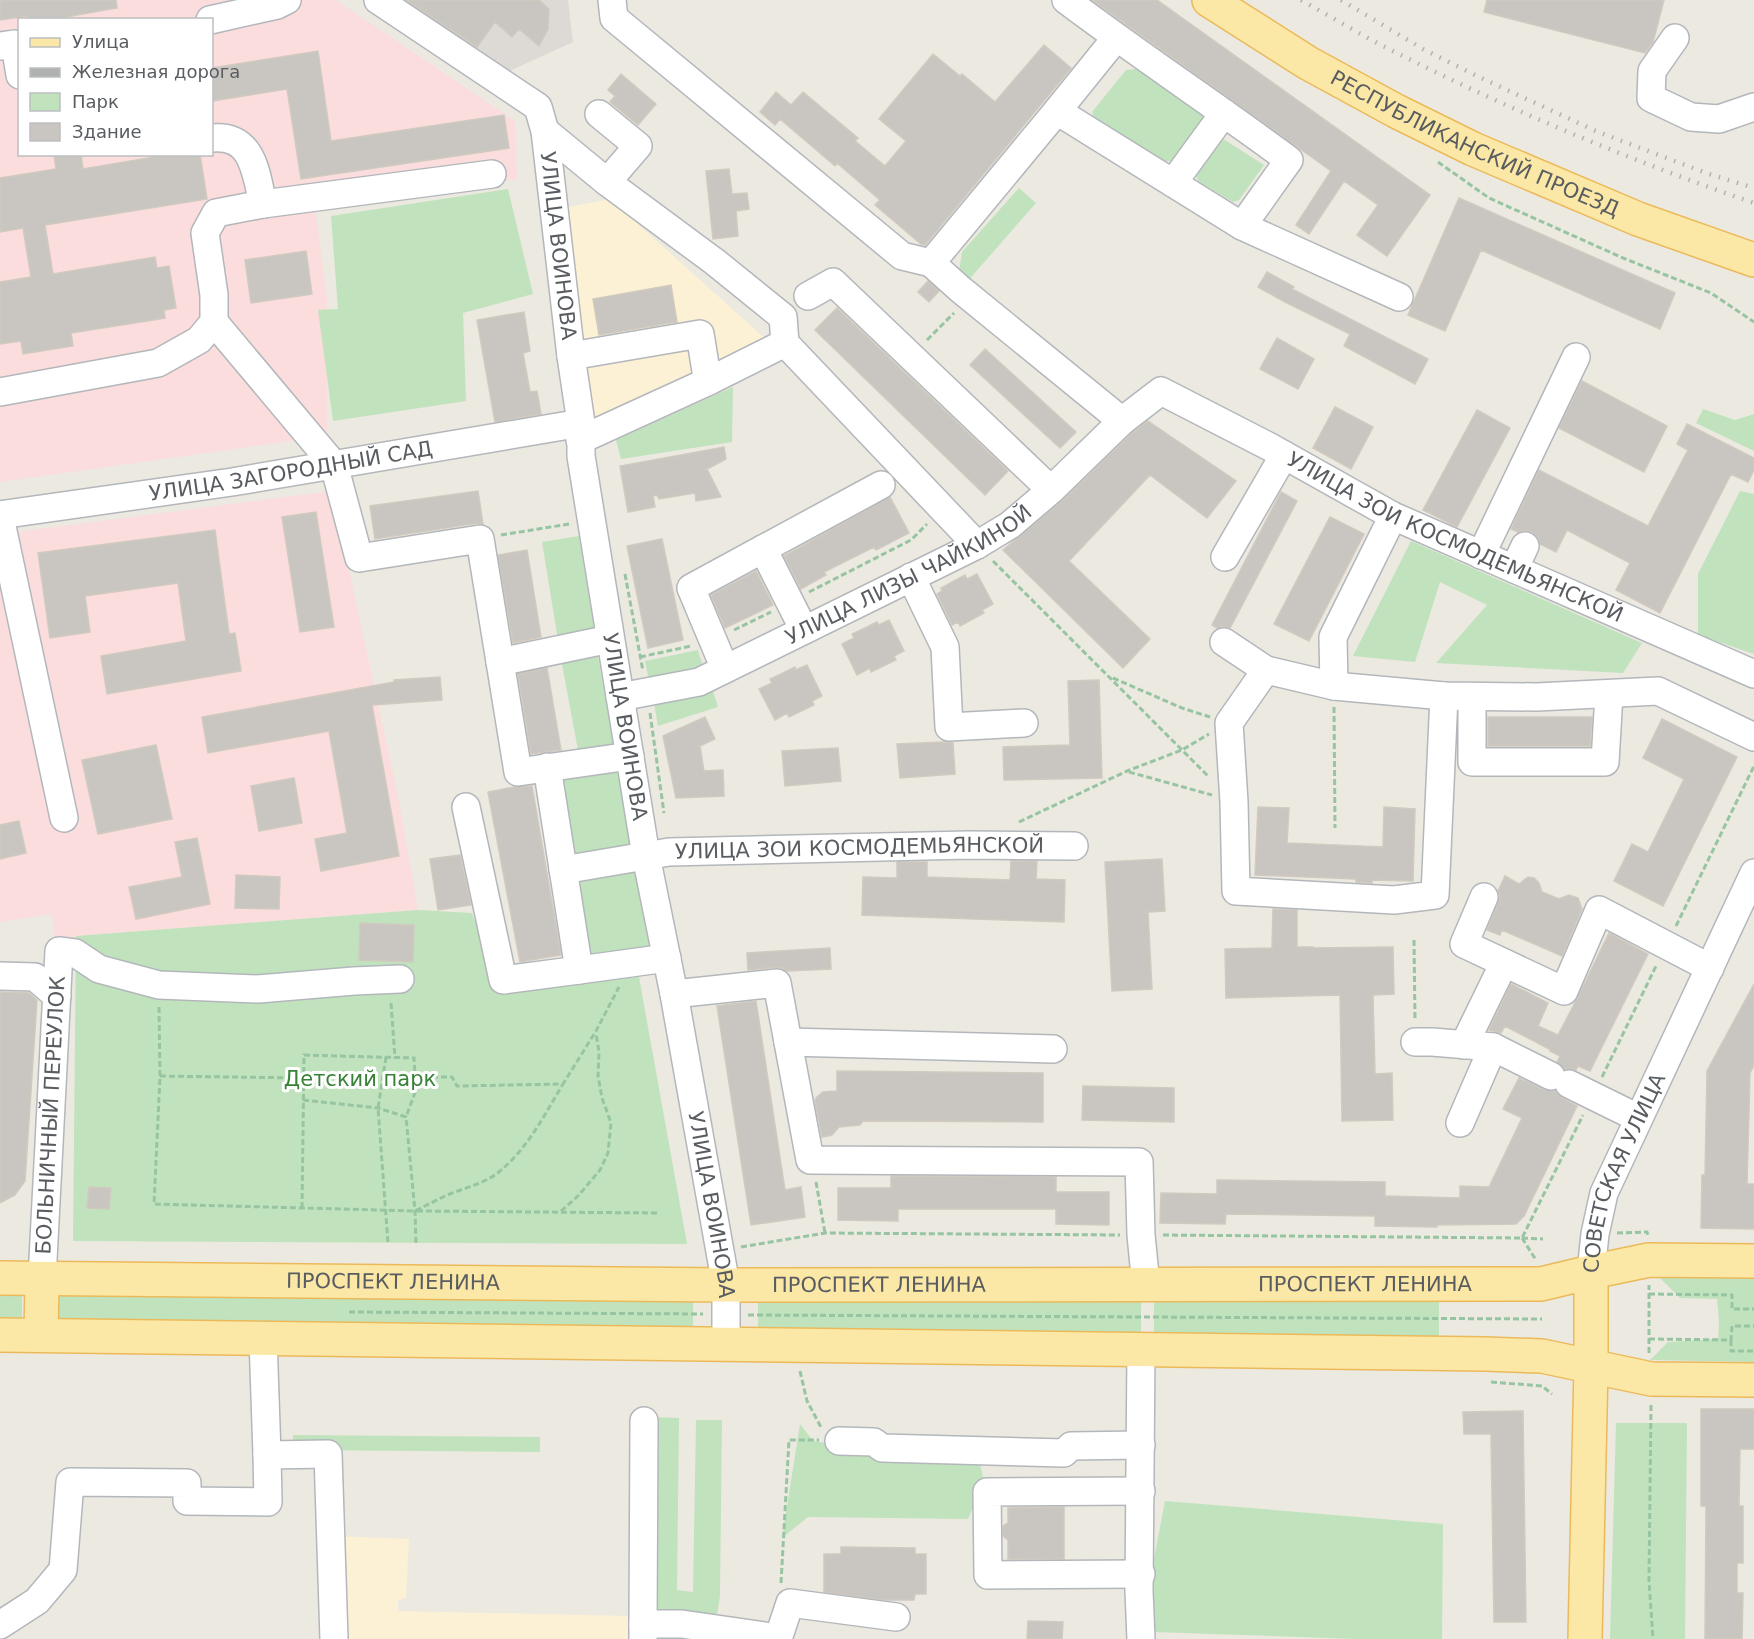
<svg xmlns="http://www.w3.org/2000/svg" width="1754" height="1639" font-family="'DejaVu Sans',sans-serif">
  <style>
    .commercial { fill: #fcf1d5 }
    .industrial { fill: #dddad5 }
    .medical { fill: #fadddc; fill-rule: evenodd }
    .green { fill: #c0e3bd }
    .building { fill: #c9c5c0; stroke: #d0cabf; stroke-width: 1.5 }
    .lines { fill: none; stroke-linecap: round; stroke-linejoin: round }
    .minor-casing { stroke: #b3b7bb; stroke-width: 30 }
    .major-casing { stroke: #ecb95a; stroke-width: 36 }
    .path { stroke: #97c4a1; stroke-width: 3; stroke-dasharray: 6 3; stroke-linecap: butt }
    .minor { stroke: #fff; stroke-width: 27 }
    .major { stroke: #fce8a6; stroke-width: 33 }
    .rail { stroke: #b0b1b1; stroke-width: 4.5; stroke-dasharray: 1.5 8; stroke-linecap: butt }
    .labels { text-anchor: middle; stroke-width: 6; stroke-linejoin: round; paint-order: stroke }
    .street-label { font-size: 21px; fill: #595d61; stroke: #fff }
    .park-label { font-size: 21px; fill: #388237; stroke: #fff }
  </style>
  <rect width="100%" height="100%" fill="#ece9e1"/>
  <path class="commercial" d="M610,199L768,341L600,419L587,410L563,208Z
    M330,1536L409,1539L406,1598L398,1600V1611L630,1616L628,1639H321Z"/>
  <path class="industrial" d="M394,0H568L573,42L501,75Z"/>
  <path class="medical" d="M0,0H336L515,121L517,179L315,209L327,296V436L0,482ZM20,20H212V154H20Z
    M332,491L398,796L418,910L76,936L58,961L52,914L0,922V534Z"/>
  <path class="green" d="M1136,69L1203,115V122L1175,161H1165L1095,121L1092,112L1126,70Z
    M1220,140H1225L1264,165L1239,200L1233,202L1198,181L1196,174Z
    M1019,188L1036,203L966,283L959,271L962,252Z
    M508,189L533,294L463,313L466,401L333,421L318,310L338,309L331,216Z
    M733,387L732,442L621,459L616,440Z
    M1703,409L1735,420L1754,414V451L1696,423Z
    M1740,491L1754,494V654L1698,635V574Z
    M579,536L595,634L558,640L542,542Z
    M1411,541L1642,643L1623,673L1436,663L1487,605L1440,582L1415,662L1353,656Z
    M698,650L705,674L650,686L645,661Z
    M597,652L614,744L578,750L561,659Z
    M711,685L718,707L658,726L653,698Z
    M621,765L634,851L570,861L557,775Z
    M639,867L653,953L589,963L574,878Z
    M418,910L472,913L499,991L639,977L687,1244L73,1241L76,936Z
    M1657,1275L1754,1276V1362L1650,1360L1668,1342L1718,1339L1719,1321L1717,1299L1680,1298Z
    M0,1291L22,1292V1328L0,1327Z
    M57,1293L693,1297V1332L56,1328Z
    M758,1299L1141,1300V1335L758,1334Z
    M1154,1300L1439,1301V1336L1154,1335Z
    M653,1417L679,1418L677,1590L693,1592L696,1420H722L720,1596L716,1621L651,1614Z
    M1616,1423H1687L1685,1639H1610Z
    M800,1424L813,1441L980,1464L984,1481L968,1519L808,1517L782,1538Z
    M293,1435L540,1437V1452L293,1450Z
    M1165,1501L1443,1524L1442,1639H1355L1154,1632L1150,1579Z"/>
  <path class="building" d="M0,0H116L117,8L66,17V20H28L27,16L0,20Z
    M406,0H539L549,9L548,29L539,46L519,29L512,37L495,22L477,47Z
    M1092,0H1157L1430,195L1387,256L1357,235L1378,205L1344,181L1309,234L1296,225L1331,171Z
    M1487,0H1664L1653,42L1645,53L1484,12Z
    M1044,45L1071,68L925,245L921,244L875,205L880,200L837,163L835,166L780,119L775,125L760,112L776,92L791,105L803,92L858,138L855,141L885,166L906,141L879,119L933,54L960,76L962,74L995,102Z
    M318,51L331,141L504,115L509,148L301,179L287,89L212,101V68Z
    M621,74L656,104L638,125L610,102L615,96L608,90Z
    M54,154H81L83,169L172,154H200L207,199L45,225L53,274L155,257L157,268L169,266L176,308L164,310L165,318L71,333L73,346L23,354L21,341L0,344V282L31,277L23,228L0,232V178L56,169Z
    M729,169L732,194L747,193L749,209L736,211L738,236L713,239L706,171Z
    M1459,198L1675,293L1660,329L1481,250L1445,331L1408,315Z
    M306,251L312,294L251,303L245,260Z
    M1267,272L1294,287L1292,289L1428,359L1415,384L1344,346L1350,334L1285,302L1258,287Z
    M928,281L939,291L929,302L918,292Z
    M671,285L677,322L599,335L593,299Z
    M837,308L1008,471L985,495L815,330Z
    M524,312L530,351L523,353L530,392L537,391L541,414L495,422L477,320Z
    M1277,338L1314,359L1298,389L1260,369Z
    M985,349L1076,432L1060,448L970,365Z
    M1582,381L1667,426L1644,472L1559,428Z
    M1335,407L1373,427L1351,469L1313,448Z
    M1477,410L1510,428L1457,527L1423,510Z
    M1148,421L1236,481L1207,518L1150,475L1069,561L1150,639L1123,668L1003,550L1061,502L1132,433Z
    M1687,424L1754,458V470L1748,482L1731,474L1660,613L1616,590L1630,563L1567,530L1556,552L1540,544L1538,537L1532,532L1524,530L1518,532L1511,529L1539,470L1648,526L1688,450L1677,444Z
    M724,447L726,459L707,469L721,497L696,501L695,493L659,499L657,495L653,496L655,507L628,512L620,466Z
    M478,491L483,524L478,523L375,539L370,506Z
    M1281,492L1297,501L1230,628L1224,626L1217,628L1212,625Z
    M890,497L909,533L876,550L874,547L824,572L826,575L801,589L784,556Z
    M316,512L334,627L300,632L282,517Z
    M1330,517L1364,534L1309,641L1274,624Z
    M215,530L229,634L235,633L241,671L107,694L101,656L186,641L178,583L85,596L90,632L50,638L38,553Z
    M662,539L683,640L648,648L627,546Z
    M527,550L541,637L513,643L498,555Z
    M756,571L773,605L725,628L711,595Z
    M977,574L993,604L982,610L984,613L960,626L958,622L952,625L937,594L942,591L941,588L965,575L967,579Z
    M889,620L904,651L894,656L896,660L871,672L870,668L857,675L842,644L854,638L852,634L865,628L877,622L879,625Z
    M807,665L822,696L812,701L814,705L789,717L787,713L775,720L759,689L772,683L770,679L783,673L795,667L796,670Z
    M547,668L561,750L531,754L518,674Z
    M440,677L442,700L372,705L399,856L321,871L315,839L347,833L329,731L208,753L202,717L394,682V680Z
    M1099,680L1102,778L1004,780L1003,747L1070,745L1068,681Z
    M705,717L715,739L700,746L704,771L723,770L724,796L676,798L663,736Z
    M1488,717H1592L1590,746H1488Z
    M1662,719L1737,757L1663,906L1614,881L1632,844L1648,852L1684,779L1643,758Z
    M944,742L953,743L955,774L900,778L897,744Z
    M156,745L172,819L98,834L82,760Z
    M838,748L841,781L785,786L782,751Z
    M294,778L302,823L259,831L251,786Z
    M532,786L561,955L520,962L488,792L514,787Z
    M1258,807L1289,808L1287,843L1383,847L1384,807L1415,809L1413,881L1372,880V883L1356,882V879L1255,875Z
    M19,821L26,853L0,859V825Z
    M197,838L210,904L136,919L129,887L182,877L175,842Z
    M460,855L471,905L438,910L430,859Z
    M1162,859L1165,911L1148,912L1152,989L1112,991L1105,862Z
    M1011,861H1037L1036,879L1065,880L1064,922L862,915L863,877L897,878V862H927V877L1010,880Z
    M236,875L280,877L279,909L235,908Z
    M1505,876L1519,884L1528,877L1534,878L1539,883L1542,892L1559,899L1569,895L1578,898L1582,909L1562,956L1502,930L1500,935L1487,930L1498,903L1500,896L1498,891Z
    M1273,909L1297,910V947H1313V948L1393,947L1394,994L1373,995L1375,1074L1392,1073L1393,1120L1342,1121L1340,995L1226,998L1225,949L1272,948Z
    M360,923L414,925L413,962L359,960Z
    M1609,933L1648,954L1590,1071L1578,1066L1576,1070L1565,1069L1557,1062L1560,1056L1550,1051L1551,1050L1505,1026L1501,1033L1489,1030L1511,984L1548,1003L1538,1026L1558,1035L1578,997Z
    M830,948L831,969L787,971L782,968L775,967L748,970L747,953Z
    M1754,984V1065L1750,1073L1747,1184H1754V1229L1701,1228L1702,1175H1705L1707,1071Z
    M0,992L29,993L37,1000L25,1181L15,1195L0,1203Z
    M756,1001L785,1190L801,1187L805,1217L751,1225L717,1006Z
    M837,1071L1043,1073V1122L863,1121L860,1125L839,1127L832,1135L822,1137L815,1101L816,1098L823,1092L837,1091Z
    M1519,1078L1544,1090L1555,1091L1562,1098L1577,1106L1524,1216L1516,1224L1437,1225V1227L1375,1226V1216L1226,1214L1225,1224L1160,1223L1161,1193L1217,1194V1180L1385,1182V1196L1460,1198V1186L1489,1187L1522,1118L1503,1109Z
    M1083,1086L1174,1088V1122L1082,1120Z
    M891,1176L1056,1177V1192H1109V1225L1056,1224V1209H898V1221L838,1220V1188H891Z
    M89,1187L111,1188L109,1209L87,1208Z
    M1701,1409H1754V1449H1740L1739,1506H1743V1563H1737V1593H1743L1742,1639H1705L1706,1506H1701Z
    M1523,1411L1526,1622H1494L1491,1434H1464L1463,1412Z
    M1064,1507V1559H1008V1540L1003,1536V1526L1008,1523V1508Z
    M841,1547L915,1548V1554H926V1594H915L914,1600H884L824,1592V1554H841Z
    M1028,1621L1063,1622L1062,1639H1027Z"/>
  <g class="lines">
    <defs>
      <g id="minor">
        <path id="s1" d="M378,0L538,107L545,131L571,356L581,423V456L646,856L674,994L726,1285V1344"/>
        <path d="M612,0L614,18L902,256L931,263L960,289L1122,421"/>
        <path d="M1066,0C1139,55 1216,106 1289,160L1242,226"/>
        <path d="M210,20L277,5L287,0"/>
        <path d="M1675,38L1652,71L1651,98L1691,117L1719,119L1754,107"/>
        <path d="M0,46L15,44L20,75"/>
        <path d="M1057,111L1116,38"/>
        <path d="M599,114L638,146L607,182"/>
        <path d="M545,131L607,182L715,262L783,317L785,343L977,545"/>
        <path d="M1173,183L1224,113"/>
        <path d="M263,204L492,174"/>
        <path d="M931,263L1057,111L1242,226L1399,297"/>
        <path d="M808,296L833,282L1051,490"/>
        <path d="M214,322L334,465L359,558L480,539L518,772L630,756"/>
        <path d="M571,356L700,334L706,371L709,381"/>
        <path d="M0,392L158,363L199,340L214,322V295L205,233L216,213L263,204C256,173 253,134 212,138"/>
        <path d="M580,440L709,381L785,343"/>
        <path id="s2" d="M0,515L232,482L581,423"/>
        <path d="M0,517L64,818"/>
        <path d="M763,549L804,630"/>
        <path d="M1481,555L1576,357"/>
        <path d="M1225,557L1284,455"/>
        <path d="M1514,569L1525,546"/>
        <path d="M911,577L945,647L949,727L1024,723"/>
        <path d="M1224,642L1266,670L1334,686L1444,696L1537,697L1658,691L1754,737"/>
        <path d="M500,662L610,639"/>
        <path d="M725,669L691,588L881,485"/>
        <path d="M1266,670L1229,723L1234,802L1236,891L1394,900L1435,895L1444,696"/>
        <path d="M1334,686L1333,637L1393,516"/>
        <path id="s3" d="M620,697L699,682L977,545L1010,525L1051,490L1122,421L1161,391L1270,447L1393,516L1754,674"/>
        <path d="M1472,697V762H1605L1609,694"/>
        <path d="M547,767L579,970L667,958"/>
        <path d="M466,807L503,980L579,970"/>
        <path id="s4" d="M563,870L669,852L968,845L1074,846"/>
        <path d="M1484,897L1464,944L1564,991L1599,910L1710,968"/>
        <path d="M0,976L35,977L57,996"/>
        <path d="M674,994L777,983L810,1160L1139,1162L1141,1235L1146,1285"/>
        <path d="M788,1042L1053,1049"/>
        <path d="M1415,1042H1432L1493,1047L1551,1076"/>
        <path d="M1464,1045L1504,963"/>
        <path d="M1569,1084L1638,1118"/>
        <path d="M1460,1123L1493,1047"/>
        <path id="s5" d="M1591,1272L1595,1234L1604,1193L1754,873"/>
        <path id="s6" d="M42,1279L59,951L75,953L99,969L159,985L258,989L354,981L400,979"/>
        <path d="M263,1338L267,1455L328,1454L334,1639"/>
        <path d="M839,1441L874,1442L882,1448L1064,1453L1071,1446L1141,1445"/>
        <path d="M1141,1574L988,1575L987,1492L1141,1491"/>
        <path d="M643,1624L644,1421"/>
        <path d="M0,1625L37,1601L63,1570L70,1482L187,1483V1501L268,1502L267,1455"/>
        <path d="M643,1639V1624H682L778,1638"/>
        <path d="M778,1639L790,1603L896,1617"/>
        <path d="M1141,1639L1139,1591L1141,1349"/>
      </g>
      <g id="major">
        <path id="s7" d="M1209,0L1308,63L1396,111L1473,149L1638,219L1754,260"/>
        <path id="s8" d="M0,1278L726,1285L1541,1284L1591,1272L1649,1260L1754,1261"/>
        <path d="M0,1335L1485,1354L1542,1356L1651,1379L1754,1380"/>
        <path d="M41,1335L42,1279"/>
        <path d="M1585,1639L1591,1367V1272"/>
      </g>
    </defs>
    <use href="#minor" class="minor-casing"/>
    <use href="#major" class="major-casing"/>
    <path class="path" d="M1438,162L1489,198L1623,258L1711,293L1754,322
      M927,340L954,313
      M501,535L569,524
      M993,561L1209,777
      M625,574L643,671
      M809,592L911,540L927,524
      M734,630L771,612
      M640,657L691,646
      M1113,678L1182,708L1210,717
      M1334,707L1335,828
      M650,713L664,813
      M1129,772L1212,795
      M1019,822L1127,771L1182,750L1209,734
      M1676,926L1754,766
      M1414,940L1415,1019
      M391,1003L395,1058
      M159,1007L160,1076L154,1204L415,1211C425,1206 435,1201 445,1196C463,1188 485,1184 500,1171C528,1148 545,1114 563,1084
      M386,1057L378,1108L388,1243
      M160,1076L303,1078
      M414,1077H452L457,1086L563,1084L596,1031L619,987
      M1602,1077L1657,964
      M303,1100L378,1108L406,1117L415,1211L416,1243
      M816,1182L825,1233
      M302,1208L304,1055L414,1058L416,1090L406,1117
      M417,1211L658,1213
      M561,1211L578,1196L600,1170L608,1153L611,1123L602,1098L598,1076L599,1052L596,1033
      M1617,1233L1647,1232L1648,1235
      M1163,1235L1522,1238L1583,1115
      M1522,1238L1536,1260
      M1522,1238L1543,1239
      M741,1247L825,1233L1120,1235
      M1649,1294L1732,1295V1309H1754
      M349,1312L703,1314
      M748,1315L1542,1319
      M1649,1339L1731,1340L1732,1326H1754
      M1731,1340V1351H1754
      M1649,1353V1285
      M800,1371L807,1401L822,1429
      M1491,1382L1542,1386L1552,1394
      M1651,1405L1649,1581L1653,1639
      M781,1583L789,1440H819"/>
    <use href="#minor" class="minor"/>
    <use href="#major" class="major"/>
    <path class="rail" d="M1301,0C1333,18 1364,37 1397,53C1512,111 1632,161 1754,203
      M1341,0L1423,49L1479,77L1598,132L1709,174L1754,188"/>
  </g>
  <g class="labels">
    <g class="street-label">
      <text dy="7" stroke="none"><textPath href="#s7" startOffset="303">РЕСПУБЛИКАНСКИЙ ПРОЕЗД</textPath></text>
      <text dy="7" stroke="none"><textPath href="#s1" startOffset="333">УЛИЦА ВОИНОВА</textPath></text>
      <text dy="7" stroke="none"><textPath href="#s2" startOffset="294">УЛИЦА ЗАГОРОДНЫЙ САД</textPath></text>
      <text dy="7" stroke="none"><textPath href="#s3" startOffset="960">УЛИЦА ЗОИ КОСМОДЕМЬЯНСКОЙ</textPath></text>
      <text dy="7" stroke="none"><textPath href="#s3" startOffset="316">УЛИЦА ЛИЗЫ ЧАЙКИНОЙ</textPath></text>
      <text dy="7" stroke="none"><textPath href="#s1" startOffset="819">УЛИЦА ВОИНОВА</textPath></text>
      <text dy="7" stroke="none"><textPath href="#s4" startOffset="298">УЛИЦА ЗОИ КОСМОДЕМЬЯНСКОЙ</textPath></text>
      <text dy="7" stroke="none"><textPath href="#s6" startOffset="164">БОЛЬНИЧНЫЙ ПЕРЕУЛОК</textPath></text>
      <text dy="7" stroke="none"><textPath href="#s5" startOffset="105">СОВЕТСКАЯ УЛИЦА</textPath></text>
      <text dy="7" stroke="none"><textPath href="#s1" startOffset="1305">УЛИЦА ВОИНОВА</textPath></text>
      <text dy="7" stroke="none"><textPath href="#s8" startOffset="393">ПРОСПЕКТ ЛЕНИНА</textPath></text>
      <text dy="7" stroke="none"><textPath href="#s8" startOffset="879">ПРОСПЕКТ ЛЕНИНА</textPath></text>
      <text dy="7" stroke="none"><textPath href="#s8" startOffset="1365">ПРОСПЕКТ ЛЕНИНА</textPath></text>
    </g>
    <g class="park-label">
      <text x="360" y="1086">Детский парк</text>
    </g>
  </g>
  <rect x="18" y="18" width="195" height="138" fill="#ffffff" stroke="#bdbec0" stroke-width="1.5"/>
  <rect x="30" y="38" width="30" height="9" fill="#fce8a6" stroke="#bdbec0" stroke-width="1.5"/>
  <text x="72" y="48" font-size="18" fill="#595d61">Улица</text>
  <rect x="30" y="68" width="30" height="9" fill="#b0b1b1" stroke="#bdbec0" stroke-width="1.5"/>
  <text x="72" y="78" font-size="18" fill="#595d61">Железная дорога</text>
  <rect x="30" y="93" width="30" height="18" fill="#c0e3bd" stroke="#bdbec0" stroke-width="1.5"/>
  <text x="72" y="108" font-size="18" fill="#595d61">Парк</text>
  <rect x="30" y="123" width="30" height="18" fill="#c9c5c0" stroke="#bdbec0" stroke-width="1.5"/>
  <text x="72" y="138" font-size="18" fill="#595d61">Здание</text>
</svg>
